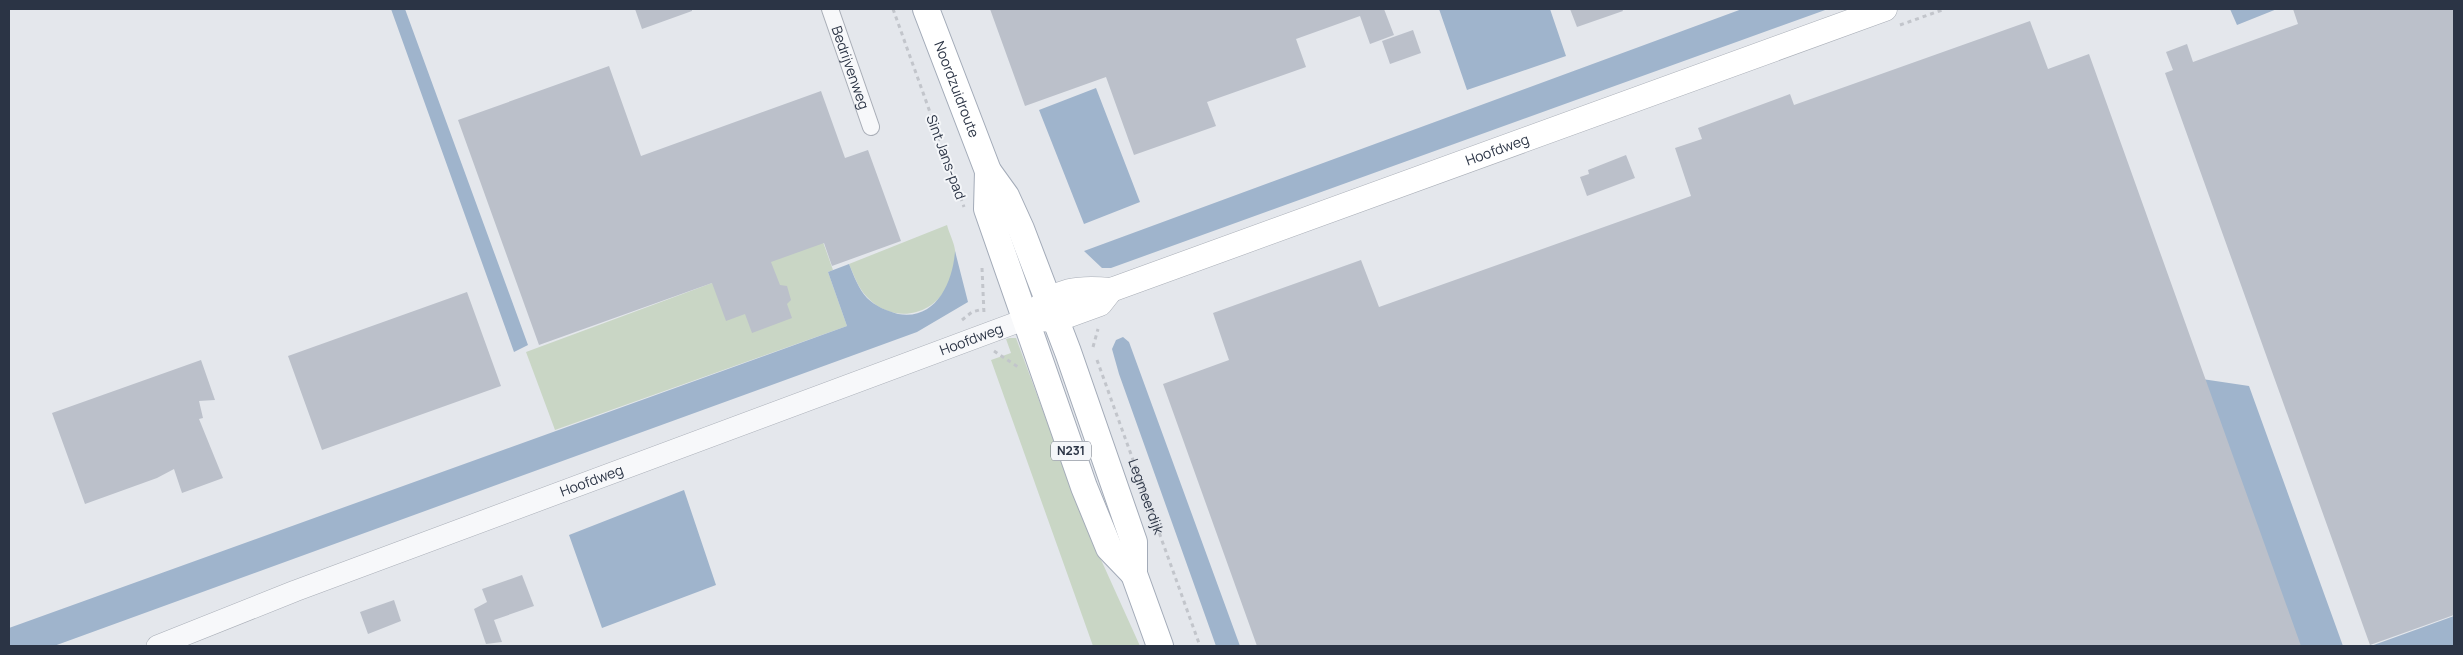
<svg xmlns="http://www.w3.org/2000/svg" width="2463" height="655" viewBox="0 0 2463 655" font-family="Manrope,sans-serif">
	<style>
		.green { fill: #c9d6c5 }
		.water { fill: #9fb4cc }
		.building { fill: #bbc0ca }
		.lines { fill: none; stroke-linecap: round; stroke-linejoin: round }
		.minor-casing { stroke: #a9aeb7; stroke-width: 18 }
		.tertiary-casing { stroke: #a9aeb7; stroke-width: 22 }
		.secondary-casing { stroke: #a9aeb7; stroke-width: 25 }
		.primary-casing { stroke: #a3abb8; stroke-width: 28 }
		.path { stroke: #c2c5cb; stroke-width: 3; stroke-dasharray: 4 4; stroke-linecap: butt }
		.minor { stroke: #f7f8fa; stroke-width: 16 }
		.tertiary { stroke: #f7f8fa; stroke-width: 21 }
		.secondary { stroke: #fff; stroke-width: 24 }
		.primary { stroke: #fff; stroke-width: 26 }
		.labels { text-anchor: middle; stroke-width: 4; stroke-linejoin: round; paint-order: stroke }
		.shield { fill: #f4f6f9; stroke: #676e7b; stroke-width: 1 }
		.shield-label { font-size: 12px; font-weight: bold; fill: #2b3445 }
		.street-label { font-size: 14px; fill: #2b3445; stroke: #f4f6f9 }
	</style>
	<rect width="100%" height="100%" fill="#e4e7ec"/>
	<path class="green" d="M947,225C949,233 954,242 955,250C957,262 952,277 947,287C930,318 891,323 867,297C858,288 854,275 849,264Z
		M823,242L833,270L828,272L847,326L555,430L526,352Z
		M1010,338H1016L1084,522L1140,646H1093L991,360L1011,353L1006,339Z"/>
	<path class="water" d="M391,9H405L528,345L514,352Z
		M1439,9H1550L1566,56L1467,90Z
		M1742,9H1828L1111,268H1102L1084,251Z
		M2230,9H2277L2237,25Z
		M1096,88L1140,202L1084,224L1039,110Z
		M955,251L968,302L917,332L54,646H9V628L847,326L828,272L849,264C854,276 858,288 867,298C875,306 887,311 898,314C936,321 953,282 955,251Z
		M1123,337L1129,342L1240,646H1216L1119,374L1112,349L1116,340Z
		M2202,379L2249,386L2343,646H2297Z
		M684,490L716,585L602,628L569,535Z
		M2454,616V646H2371Z"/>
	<path class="building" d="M635,9H692V11L642,29Z
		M990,9H1384L1394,35L1370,44L1360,16L1296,39L1306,67L1207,102L1216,126L1134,155L1106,77L1025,106Z
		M1570,9H1622L1623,11L1577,27Z
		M2293,9H2454V615L2370,645L2165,73L2173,70L2166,52L2187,44L2193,62L2298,24Z
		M2030,21L2048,69L2089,54L2301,646H1257L1163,384L1229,360L1213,313L1361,260L1379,307L1691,196L1675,148L1702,139L1698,128L1790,94L1794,105Z
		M1413,30L1421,53L1390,64L1382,41Z
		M609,66L641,156L821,91L845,158L868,150L901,241L832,266L824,243L771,262L780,285L787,286L791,300L787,304L792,318L752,333L745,314L726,321L712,283L539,345L458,120Z
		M1626,155L1635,178L1587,196L1580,177L1589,174L1588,170Z
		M467,292L501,386L322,450L288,356Z
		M201,360L215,400L199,401L203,418L199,419L223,478L182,493L174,469L157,478L85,504L52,413Z
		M522,575L534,606L494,620L502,642L486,644L474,609L487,602L482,589Z
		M394,600L401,621L368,634L360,612Z"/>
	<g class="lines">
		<g class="minor-casing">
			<g id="minor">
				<path id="s2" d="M830,9L871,127"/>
			</g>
		</g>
		<g class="tertiary-casing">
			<g id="tertiary">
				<path id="s3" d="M157,646L295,591L1026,319"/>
			</g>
		</g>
		<g class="secondary-casing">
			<g id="secondary">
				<path id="s4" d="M1033,312C1059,289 1077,287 1111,290L1885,9"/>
				<path d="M1037,319L1056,320L1100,304L1111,290"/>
			</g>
		</g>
		<g class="primary-casing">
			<g id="primary">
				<path id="s5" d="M926,9L988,171L1006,196L1021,229L1068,352L1134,542V574L1160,646"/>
				<path d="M988,171L987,209L1084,487L1109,548L1134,574"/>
			</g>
		</g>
		<g class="path">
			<path d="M893,9L964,207"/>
			<path d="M1900,25L1945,9"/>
			<path d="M982,268L984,314"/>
			<path d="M962,320L972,312L983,309"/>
			<path d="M1093,347L1098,329"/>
			<path d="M994,351L1018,367"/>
			<path id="s1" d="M1097,360L1200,646"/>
		</g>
		<use href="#minor" class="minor"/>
		<use href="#tertiary" class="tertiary"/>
		<use href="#secondary" class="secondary"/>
		<use href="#primary" class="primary"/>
	</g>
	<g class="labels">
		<rect class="shield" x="1051" y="441.5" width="40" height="19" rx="4"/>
		<g class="shield-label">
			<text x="1071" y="455">N231</text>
		</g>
		<g class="street-label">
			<text dy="5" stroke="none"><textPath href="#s2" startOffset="62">Bedrijvenweg</textPath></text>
			<text dy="5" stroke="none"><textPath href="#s5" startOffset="86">Noordzuidroute</textPath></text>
			<text dy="5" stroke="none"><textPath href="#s4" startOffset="495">Hoofdweg</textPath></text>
			<text transform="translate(946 157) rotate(70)" y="5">Sint Jans-pad</text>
			<text dy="5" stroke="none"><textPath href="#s3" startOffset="870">Hoofdweg</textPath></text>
			<text dy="5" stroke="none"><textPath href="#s3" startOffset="465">Hoofdweg</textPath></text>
			<text dy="5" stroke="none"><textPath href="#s1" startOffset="145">Legmeerdijk</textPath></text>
		</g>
	</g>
	<rect width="2463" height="655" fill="none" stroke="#2b3445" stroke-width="20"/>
</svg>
